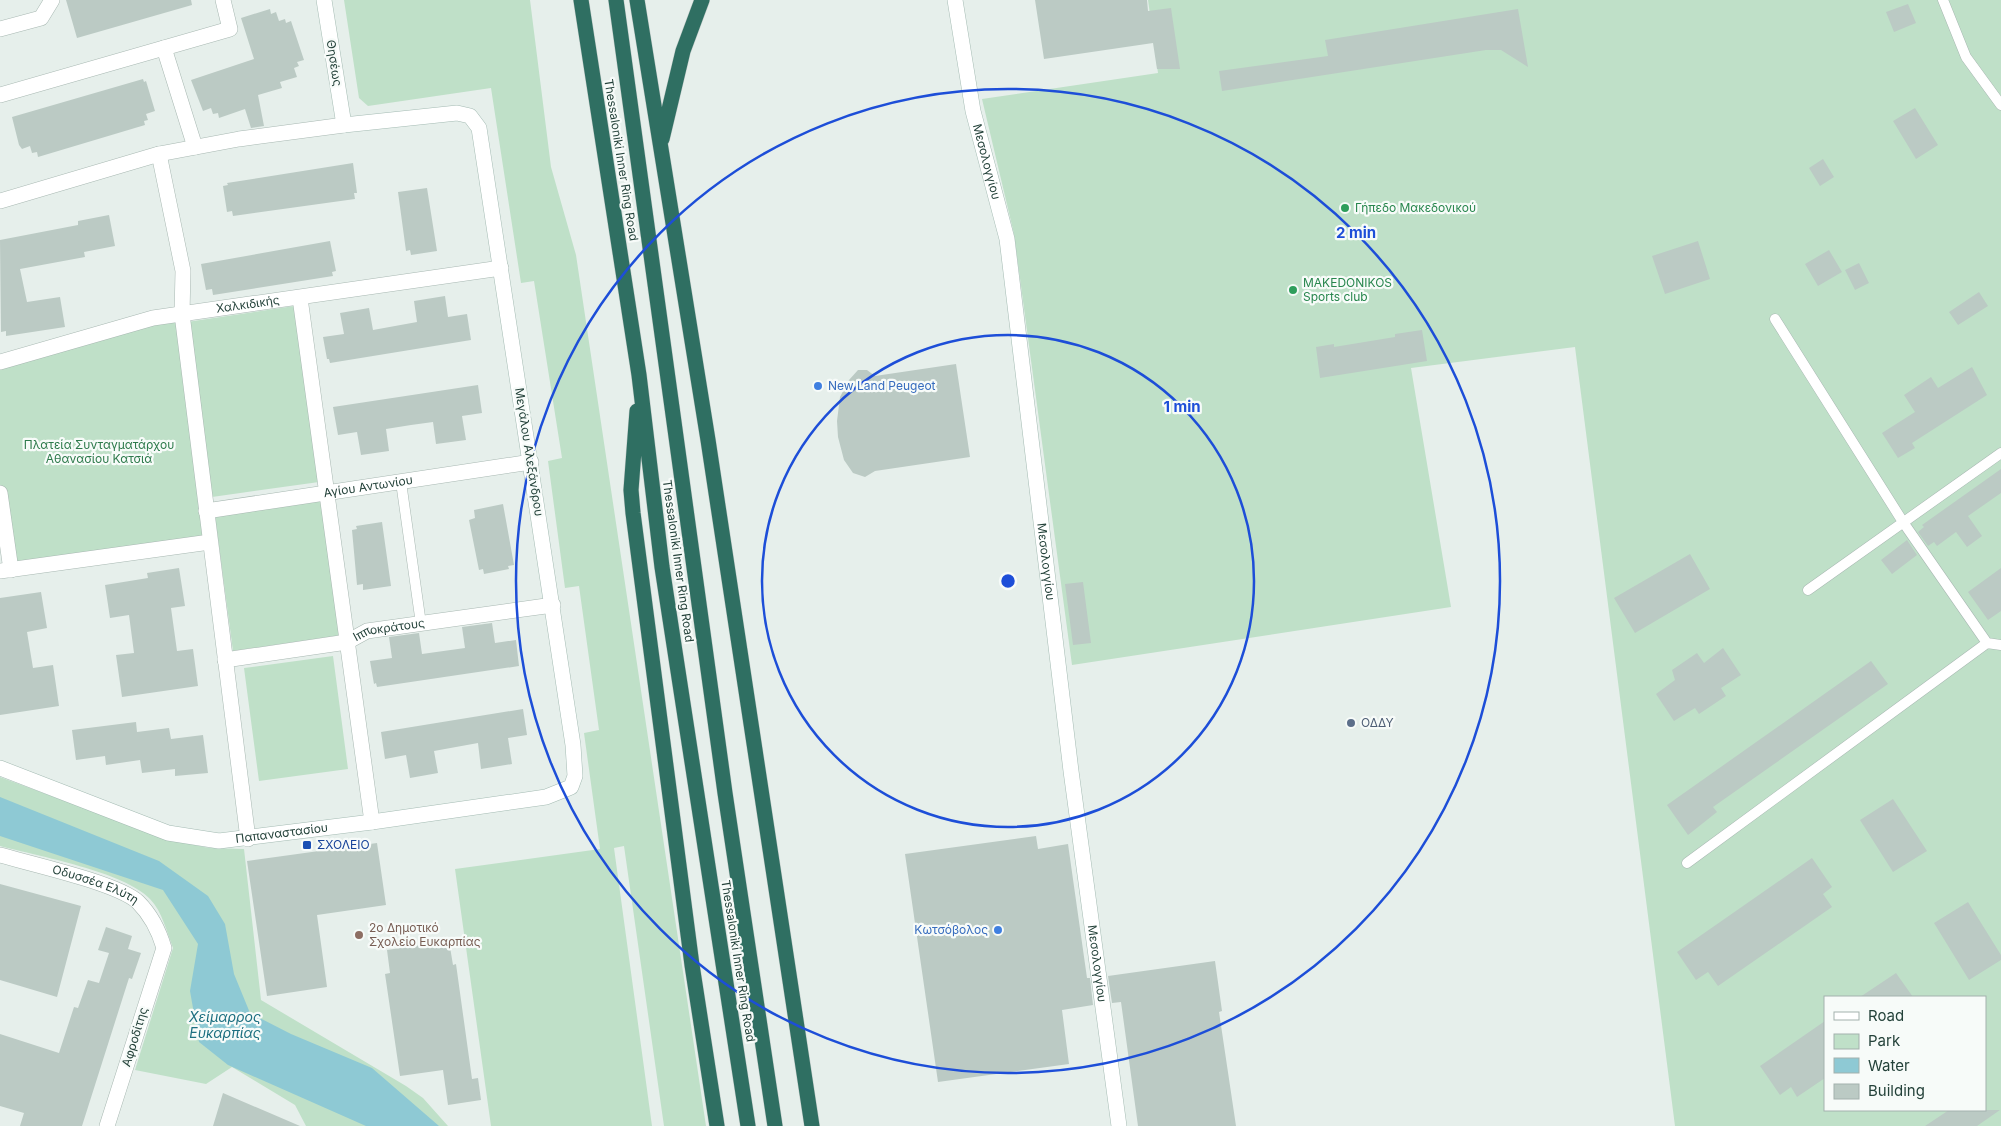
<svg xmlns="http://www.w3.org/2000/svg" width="2001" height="1126" viewBox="0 0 2001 1126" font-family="Inter,sans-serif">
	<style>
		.green { fill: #bfe0c8; fill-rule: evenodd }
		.water { fill: #8ec9d4 }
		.building { fill: #bbcac4 }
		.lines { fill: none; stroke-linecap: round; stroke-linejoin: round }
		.lane-casing { stroke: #a8b8b2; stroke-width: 11 }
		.street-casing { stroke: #a8b8b2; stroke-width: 16 }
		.secondary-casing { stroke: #a4bbb3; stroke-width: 16 }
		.highway-casing { stroke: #c2cac8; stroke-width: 16 }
		.lane { stroke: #fff; stroke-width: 10 }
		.street { stroke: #fff; stroke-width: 15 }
		.secondary { stroke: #fff; stroke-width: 15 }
		.highway { stroke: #2f6f62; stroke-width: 15 }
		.ring { fill: none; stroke: #1d4ed8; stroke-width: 2.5 }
		.leisure-dot { fill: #2e9e5b; stroke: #f7fbf9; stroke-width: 2 }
		.shop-dot { fill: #3f7fe0; stroke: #f7fbf9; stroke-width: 2 }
		.service-dot { fill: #5c6f8a; stroke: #f7fbf9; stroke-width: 2 }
		.transit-dot { fill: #1a4fb4; stroke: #f7fbf9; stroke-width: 2 }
		.education-dot { fill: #8d6e63; stroke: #f7fbf9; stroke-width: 2 }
		.labels { text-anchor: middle; stroke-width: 4.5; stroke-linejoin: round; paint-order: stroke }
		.street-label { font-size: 12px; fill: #24423a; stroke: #f7fbf9 }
		.leisure-label { font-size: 12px; fill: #27864d; stroke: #f7fbf9; text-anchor: start }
		.shop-label { font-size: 12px; fill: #366cbe; stroke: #f7fbf9; text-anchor: start }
		.park-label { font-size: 12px; fill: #2d7a4b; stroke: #f7fbf9 }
		.service-label { font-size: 12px; fill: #4e5e75; stroke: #f7fbf9; text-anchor: start }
		.transit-label { font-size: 12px; fill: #164399; stroke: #f7fbf9; text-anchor: start }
		.education-label { font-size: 12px; fill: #785e54; stroke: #f7fbf9; text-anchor: start }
		.water-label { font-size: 14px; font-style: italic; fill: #1c6f80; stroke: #f7fbf9 }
		.centre { fill: #1d4ed8; stroke: #f7fbf9; stroke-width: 2.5 }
		.ring-label { font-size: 15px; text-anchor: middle; font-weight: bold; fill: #1d4ed8; stroke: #f7fbf9; stroke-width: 4.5; stroke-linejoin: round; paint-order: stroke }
	</style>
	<rect width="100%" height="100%" fill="#e6efeb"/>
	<path class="green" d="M344,0H530L551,167L576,255L706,1126H664L624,846L614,848L652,1126H491L455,869L600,849L584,733L599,730L579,586L565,588L548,461L562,458L534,281L521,283L491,88L368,106L359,98Z
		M1148,0H2001V1126H1675L1575,347L1411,368L1451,607L1072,665L1014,234L982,99L1158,73ZM1825,997H1985V1110H1825Z
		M294,306L319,482L212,497L187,322Z
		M182,314L210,542L11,570L0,493V362Z
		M322,500L342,635L233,651L215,516Z
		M333,656L348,769L259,781L244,668Z
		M0,777L170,840L209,848L244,849L261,1000L406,1086L423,1098L448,1126H306L295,1105L232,1067L206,1084L135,1070L173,948C167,933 162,911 150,899C125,872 38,856 0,846Z"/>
	<path class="water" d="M0,797L159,861L208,896L225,924L234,974L250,1013L291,1034L372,1068L439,1126H366L228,1065L199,1042L190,991L198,944L163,890L0,836Z"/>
	<path class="building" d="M66,0H191L192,5L77,38Z
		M1035,0H1147L1148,11L1171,8L1180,69H1157L1153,43L1044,59Z
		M1908,4L1916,23L1894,32L1886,12Z
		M270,9L271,14L276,12L279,21L285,19L286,23L291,21L304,60L297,62L299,66L294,68L297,77L280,82L282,88L258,95L264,126L251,128L245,109L219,118L218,113L213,114L211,108L203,111L191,80L254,59L241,18Z
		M1518,9L1528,67L1501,50H1486L1222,91L1219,71L1328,56L1325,40Z
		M143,79L144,82L146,81L155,111L146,114L148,120L144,121L145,125L38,157L37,152L32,153L30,146L22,149L19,145L12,117Z
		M1915,108L1938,145L1916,159L1893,121Z
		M1823,159L1834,177L1820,186L1809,168Z
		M353,163L357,193H354L355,199L233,216L232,211L227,212L223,186L228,185L227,183Z
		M427,188L437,251L411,255L410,250L406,251L398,192Z
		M109,215L115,246L84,252L85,257L20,269L27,302L60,297L65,327L6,336V331L1,332L0,240L78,225V221Z
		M330,241L336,271L332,272L333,276L213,295L212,289L206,290L201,264Z
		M1698,241L1710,279L1665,294L1652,256Z
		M1829,250L1842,272L1818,286L1805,264Z
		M1859,263L1869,283L1855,290L1845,270Z
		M1979,292L1988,306L1958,325L1949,312Z
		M445,296L448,317L467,314L471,340L330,363L329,359H327L323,337L344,334L340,313L369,308L373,330L417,322L414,301Z
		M1422,330L1427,361L1320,378L1316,347L1334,344V347L1395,337V334Z
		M956,364L970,457L875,471L865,477L853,473L844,460L838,437L837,421L840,397L849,380L858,370H867L875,376Z
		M1972,367L1987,395L1912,443L1915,448L1898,458L1882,433L1915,412L1904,395L1931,377L1938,388Z
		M478,385L482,413L462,416L466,440L436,444L433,422L411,425L386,429L389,451L361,455L357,432L338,435L333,407Z
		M2001,469V493L1968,516L1982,536L1967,547L1956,532L1937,546L1934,542L1928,546L1918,532L1924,527L1922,525Z
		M503,504L514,565L508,566L509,569L484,574L483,569L479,570L469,520L475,518L474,510Z
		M382,522L391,586L363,590V584L357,585L352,530L357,529L356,526Z
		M1907,540L1917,555L1892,574L1881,560Z
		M1690,554L1710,589L1635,633L1614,598Z
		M179,568L185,606L171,608L177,651L193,649L198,686L122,697L116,655L134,653L129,615L110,618L105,585L148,578L147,573Z
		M2001,568V611L1988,620L1968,592Z
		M1083,582L1091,643L1073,645L1065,584Z
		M41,592L47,628L27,632L33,668L53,665L59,706L0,715V598Z
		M492,623L495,643L516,640L519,666L377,687L376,683L374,684L370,661L392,658L389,637L419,633L422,654L465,648L462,627Z
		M1723,648L1741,675L1721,688L1726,696L1699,714L1695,708L1674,721L1656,694L1675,680L1672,670L1697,653L1704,663Z
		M1871,661L1888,684L1713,807L1717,812L1688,835L1667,805Z
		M523,709L527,735L508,738L512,764L481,769L478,743L434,751L438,773L410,778L406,755L385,759L381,732Z
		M136,722L137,732L169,728L171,739L203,735L208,773L175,776V769L142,773L140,760L106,765L105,756L76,760L72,730Z
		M1893,799L1927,851L1893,872L1860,820Z
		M1036,836L1038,849L1068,844L1087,978H1090L1093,1005L1062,1010L1069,1064L938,1082L905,854Z
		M377,843L386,905L317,915L327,987L267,996L247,861Z
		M1812,858L1832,887L1823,894L1832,907L1718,986L1708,972L1696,980L1677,952Z
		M0,884L81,906L57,997L0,980Z
		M1968,902L2001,955V960L1969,980L1934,923Z
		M106,927L132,936L128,949L141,953L132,979L129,978L82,1126H20L24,1113L0,1106V1034L59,1053L74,1007L78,1008L88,980L99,983L109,953L98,950Z
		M449,941L453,965L456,964L472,1079L478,1078L481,1100L448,1105L443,1070L400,1076L385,974L390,973L387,950Z
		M1215,961L1222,1011L1219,1012L1236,1126H1138L1121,1002L1112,1003L1108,976Z
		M1896,973L1913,997H1860Z
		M1825,1021V1078L1797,1097L1791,1087L1780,1095L1760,1066Z
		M223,1093L300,1126H213Z
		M1949,1110H2000L1977,1126H1925Z"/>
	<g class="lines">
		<g class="lane-casing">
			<path id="lane" d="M1943,0L1966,57L2001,105
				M1775,319L1903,522L1987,643
				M401,482L421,624
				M1808,590L2001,453
				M1687,863L1987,643L2001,645"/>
		</g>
		<g class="street-casing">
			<g id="street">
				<path d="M0,29L41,18L52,0"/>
				<path d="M164,48L195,147"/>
				<path d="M0,95L230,29L223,0"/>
				<path d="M159,154L183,271L182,314L248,839"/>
				<path d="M0,201L159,154L239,139L344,125"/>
				<path d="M300,298L372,822"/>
				<path id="s1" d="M0,362L153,318L501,268"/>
				<path d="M0,493L11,570"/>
				<path id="s2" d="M206,511L531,462"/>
				<path d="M0,571L210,542"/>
				<path id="s3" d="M225,660L347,642L367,631L553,605"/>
				<path id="s4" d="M0,855C31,864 117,883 138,902C151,915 159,931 164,948L107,1126"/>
			</g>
		</g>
		<g class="secondary-casing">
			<g id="secondary">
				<path id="s5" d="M955,0L973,111L1007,239L1071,771L1119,1126"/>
				<path id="s6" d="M0,768L168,833L219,841L372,822L546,797L571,787L575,776L573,745L479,128L470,116L457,113L344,125L324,0"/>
			</g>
		</g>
		<g class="highway-casing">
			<path id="highway" d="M581,0L639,375L662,567L748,1126
				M616,0L725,793L775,1126
				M637,0L708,440L812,1126
				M662,139L683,51L702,0
				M637,411L631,490L633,513L692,965L717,1126"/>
		</g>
		<use href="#lane" class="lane"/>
		<use href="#street" class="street"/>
		<use href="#secondary" class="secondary"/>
		<use href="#highway" class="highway"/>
	</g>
	<g class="ring">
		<circle cx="1008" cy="581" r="246"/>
		<circle cx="1008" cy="581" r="492"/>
	</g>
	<g class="leisure-dot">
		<circle cx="1345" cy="208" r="5"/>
		<circle cx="1293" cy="290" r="5"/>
	</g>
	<g class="shop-dot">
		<circle cx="818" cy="386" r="5"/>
		<circle cx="998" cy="930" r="5"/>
	</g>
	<circle class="service-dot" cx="1351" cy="723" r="5"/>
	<rect class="transit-dot" x="302" y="840" width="10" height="10" rx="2.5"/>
	<circle class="education-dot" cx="359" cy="935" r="5"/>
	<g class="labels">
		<g class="street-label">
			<text transform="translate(334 63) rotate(81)" y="4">Θησέως</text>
			<text transform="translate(621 160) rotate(81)" y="4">Thessaloniki Inner Ring Road</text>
			<text dy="4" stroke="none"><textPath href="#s5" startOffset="165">Μεσολογγίου</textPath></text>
			<text dy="4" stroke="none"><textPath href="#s1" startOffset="255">Χαλκιδικής</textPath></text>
			<text transform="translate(529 452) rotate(81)" y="4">Μεγάλου Αλεξάνδρου</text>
			<text dy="4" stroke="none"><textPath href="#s2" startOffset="164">Αγίου Αντωνίου</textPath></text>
			<text transform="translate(678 561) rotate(82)" y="4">Thessaloniki Inner Ring Road</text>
			<text dy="4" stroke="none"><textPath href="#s5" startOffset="570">Μεσολογγίου</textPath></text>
			<text dy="4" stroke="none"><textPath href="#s3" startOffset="168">Ιπποκράτους</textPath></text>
			<text dy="4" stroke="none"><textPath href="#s6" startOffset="295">Παπαναστασίου</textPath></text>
			<text dy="4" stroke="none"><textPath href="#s4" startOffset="100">Οδυσσέα Ελύτη</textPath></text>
			<text transform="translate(738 961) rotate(81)" y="4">Thessaloniki Inner Ring Road</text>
			<text dy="4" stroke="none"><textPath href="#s5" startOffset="975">Μεσολογγίου</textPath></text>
			<text transform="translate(135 1037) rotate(-73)" y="4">Αφροδίτης</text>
		</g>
		<g class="leisure-label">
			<text x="1355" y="212">Γήπεδο Μακεδονικού</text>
			<text x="1303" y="287">MAKEDONIKOS<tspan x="1303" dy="14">Sports club</tspan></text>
		</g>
		<g class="shop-label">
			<text x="828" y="390">New Land Peugeot</text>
			<text x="988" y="934" text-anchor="end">Κωτσόβολος</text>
		</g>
		<g class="park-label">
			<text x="99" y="449">Πλατεία Συνταγματάρχου<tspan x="99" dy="14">Αθανασίου Κατσιά</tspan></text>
		</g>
		<g class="service-label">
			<text x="1361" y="727">ΟΔΔΥ</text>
		</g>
		<g class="transit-label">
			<text x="317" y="849">ΣΧΟΛΕΙΟ</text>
		</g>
		<g class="education-label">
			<text x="369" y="932">2ο Δημοτικό<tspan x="369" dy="14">Σχολείο Ευκαρπίας</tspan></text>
		</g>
		<g class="water-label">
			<text x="225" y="1022">Χείμαρρος<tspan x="225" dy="16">Ευκαρπίας</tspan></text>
		</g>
	</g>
	<circle cx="1008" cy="581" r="8" class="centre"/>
	<g class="ring-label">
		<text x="1356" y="238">2 min</text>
		<text x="1182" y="412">1 min</text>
	</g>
	<rect x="1824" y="996" width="162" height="115" fill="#f7fbf9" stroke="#a3b1ad"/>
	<rect x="1834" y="1012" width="25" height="8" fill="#ffffff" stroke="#a3b1ad"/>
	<text x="1868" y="1021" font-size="15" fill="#24423a">Road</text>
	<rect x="1834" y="1034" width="25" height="15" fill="#bfe0c8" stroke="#a3b1ad"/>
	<text x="1868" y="1046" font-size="15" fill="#24423a">Park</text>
	<rect x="1834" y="1058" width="25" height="15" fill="#8ec9d4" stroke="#a3b1ad"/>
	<text x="1868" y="1071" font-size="15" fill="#24423a">Water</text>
	<rect x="1834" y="1084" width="25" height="15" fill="#bbcac4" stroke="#a3b1ad"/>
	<text x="1868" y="1096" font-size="15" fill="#24423a">Building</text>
</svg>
